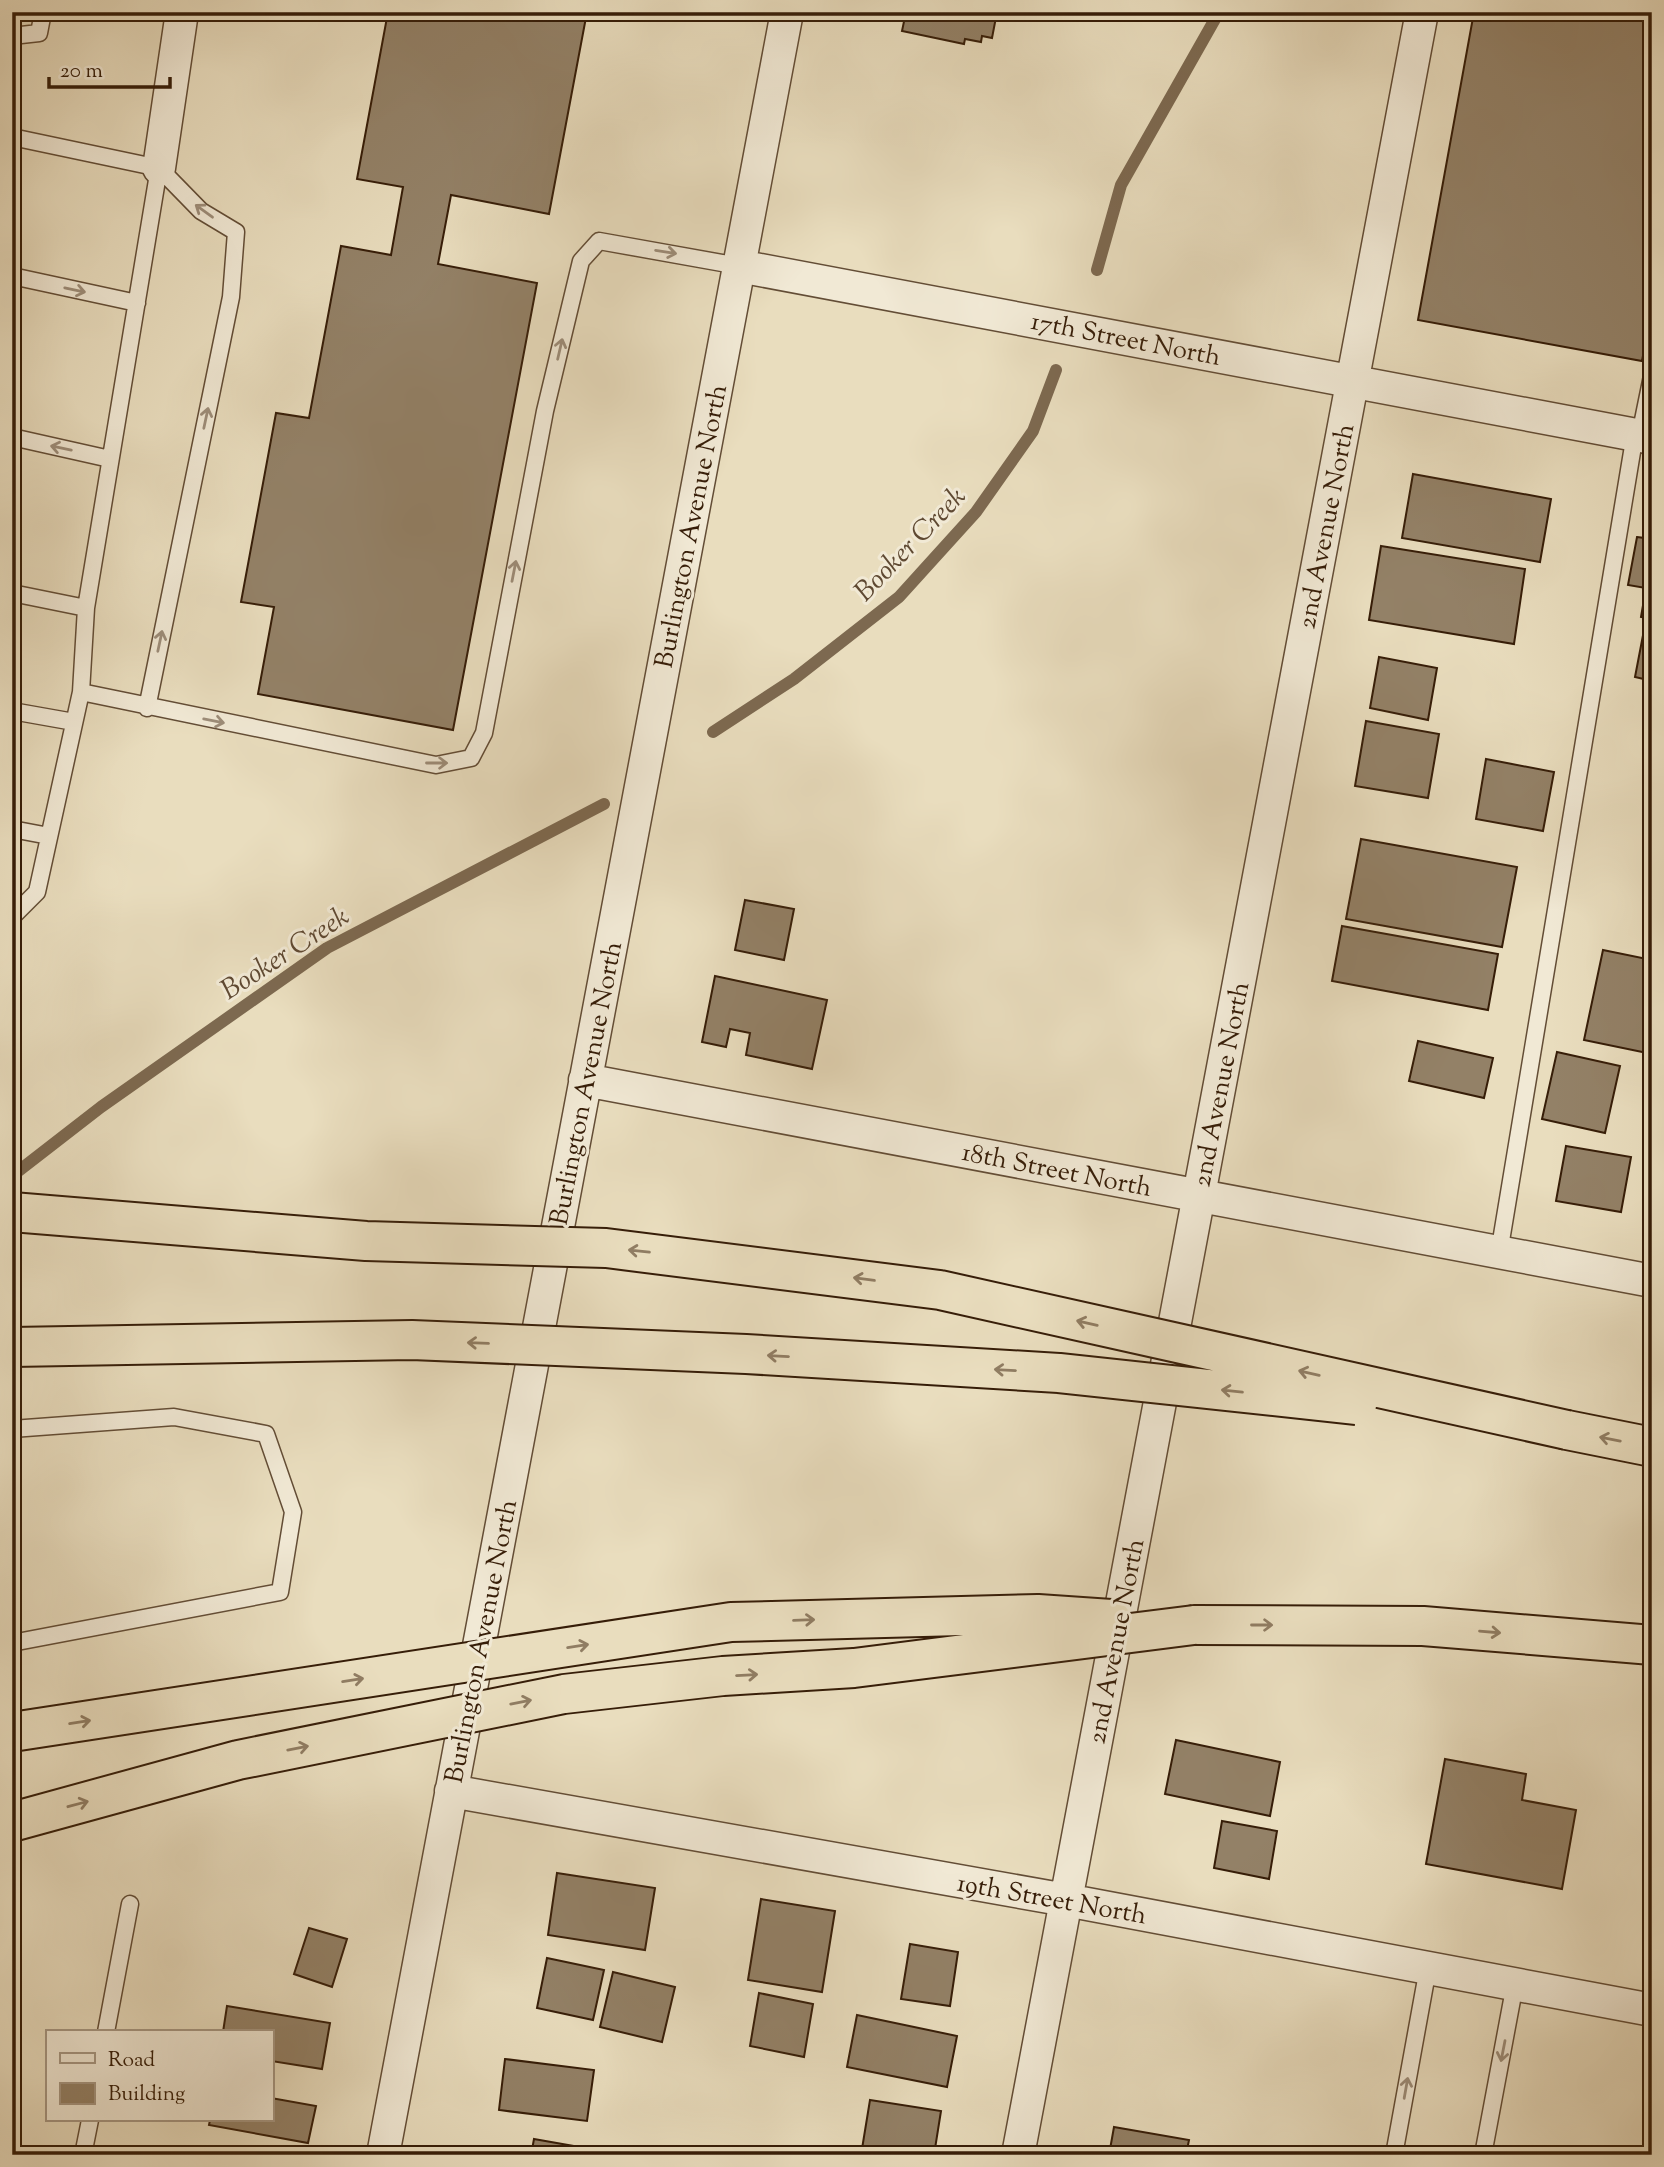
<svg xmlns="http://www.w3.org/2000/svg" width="1664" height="2167" viewBox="0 0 1664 2167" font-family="'Sorts Mill Goudy',serif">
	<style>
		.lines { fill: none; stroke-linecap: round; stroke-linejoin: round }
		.stream { stroke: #7d6950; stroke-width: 12 }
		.building { fill: #938167; stroke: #361d08; stroke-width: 2 }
		.service-casing { stroke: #634d36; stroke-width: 19 }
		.minor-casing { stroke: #634d36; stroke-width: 35 }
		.motorway-casing { stroke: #361d08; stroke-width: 42 }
		.service { stroke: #f1e9d5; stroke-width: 16 }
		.minor { stroke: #f1e9d5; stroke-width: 32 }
		.motorway { stroke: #e9ddbe; stroke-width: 38 }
		.motorway-bridge-casing { stroke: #361d08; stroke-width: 42; stroke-linecap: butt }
		.motorway-bridge { stroke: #e9ddbe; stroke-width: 38 }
		.oneway { stroke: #9d8d79 }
		.oneway2 { stroke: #907d63 }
		.labels { text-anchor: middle; stroke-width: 6; stroke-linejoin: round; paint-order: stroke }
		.street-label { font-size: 26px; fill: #361d08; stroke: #f1e9d5 }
		.water-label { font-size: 28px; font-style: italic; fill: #5f4932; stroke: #f1e9d5 }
	</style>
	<rect width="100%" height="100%" fill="#e9ddbe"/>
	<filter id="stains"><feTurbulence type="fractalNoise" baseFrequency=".00286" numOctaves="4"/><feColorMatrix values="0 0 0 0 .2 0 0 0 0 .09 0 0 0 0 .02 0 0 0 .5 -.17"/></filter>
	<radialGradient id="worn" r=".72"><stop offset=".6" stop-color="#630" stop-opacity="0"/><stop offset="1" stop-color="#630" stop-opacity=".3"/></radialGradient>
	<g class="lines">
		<path class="stream" d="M1097,270L1121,185L1219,12
			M713,732L794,679L899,597L976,512L1033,431L1056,370
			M12,1176L101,1107L327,948L604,804"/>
	</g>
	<path class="building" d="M388,12H587L549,214L451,195L438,264L537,283L453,730L258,694L274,607L241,602L276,413L309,418L341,246L391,255L403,187L357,179Z
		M906,12H997L992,38L982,36L981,42L965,39L964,44L902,31Z
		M1474,12H1652V309L1642,361L1418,320Z
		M1413,474L1551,499L1540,562L1402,538Z
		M1637,537L1652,539V619L1641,617L1646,588L1628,585Z
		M1381,546L1525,569L1514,644L1369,620Z
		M1644,630L1652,632V681L1635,677Z
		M1379,657L1437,668L1428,720L1370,708Z
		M1366,721L1439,734L1428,798L1355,786Z
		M1486,759L1554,772L1543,831L1476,819Z
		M1361,839L1517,867L1502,947L1346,919Z
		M745,900L794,909L784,960L735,950Z
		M1342,926L1498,954L1488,1010L1332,981Z
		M1603,950L1652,960V1054L1584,1040Z
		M715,976L827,1000L812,1069L746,1055L750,1033L730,1029L726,1047L702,1042Z
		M1418,1041L1493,1058L1484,1098L1409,1081Z
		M1557,1052L1620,1066L1605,1133L1542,1119Z
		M1566,1146L1631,1157L1621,1212L1556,1201Z
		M1176,1740L1280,1762L1270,1816L1165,1794Z
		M1445,1759L1526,1774L1522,1800L1576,1810L1562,1889L1426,1864Z
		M1222,1821L1277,1831L1269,1879L1214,1868Z
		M557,1873L655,1888L645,1950L548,1935Z
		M761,1899L835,1911L822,1992L748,1980Z
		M309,1928L347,1939L332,1987L294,1974Z
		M910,1944L958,1952L950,2006L901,1999Z
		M547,1958L604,1970L593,2020L537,2008Z
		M613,1972L675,1987L662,2042L600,2027Z
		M759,1993L813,2004L804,2057L750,2046Z
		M227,2006L330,2023L322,2069L271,2061V2032H223Z
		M857,2015L957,2036L947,2087L847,2067Z
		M505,2059L594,2070L587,2121L499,2110Z
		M271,2098L316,2106L308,2143L209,2125L210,2120H271Z
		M870,2100L941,2111L934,2155H861Z
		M1114,2127L1189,2140L1186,2155H1109Z
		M534,2139L625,2155H531Z"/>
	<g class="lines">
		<g class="service-casing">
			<path id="service" d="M12,36L39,33L43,12
				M12,137L159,168L201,211L236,232L231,297L147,708
				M159,168L86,608L81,692L436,765L471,758L484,733L545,411L581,261L599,241L739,266
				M12,276L137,303
				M1640,435L1652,376
				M12,437L110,459
				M12,593L86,608
				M12,711L74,722
				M12,829L49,836
				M12,917L37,892L81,692
				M1499,1253L1635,434
				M12,1429L174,1417L266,1434L293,1512L280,1592L17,1642L12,1638
				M106,2032L130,1904
				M83,2155L90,2120
				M1394,2155L1428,1968
				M1483,2155L1515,1984"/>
		</g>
		<g class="minor-casing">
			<path id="minor" d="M159,168L182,12
				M739,266L1652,438
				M585,1080L1652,1281
				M451,1791L1066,1900L1652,2010
				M383,2155L787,12
				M1018,2155L1422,12"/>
		</g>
		<g class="motorway-casing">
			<path id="motorway" d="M1567,1430L1652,1447
				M1194,1625L1423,1626L1652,1645"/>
		</g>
		<use href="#service" class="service"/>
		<use href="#minor" class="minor"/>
		<use href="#motorway" class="motorway"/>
		<g class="motorway-bridge-casing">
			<path id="motorway-bridge" d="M12,1212L366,1241L606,1248L940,1290L1567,1430
				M12,1347L412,1340L746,1354L1059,1373L1357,1405
				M12,1732L731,1622L1038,1614L1111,1619
				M12,1822L238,1760L564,1694L723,1676L854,1668L1194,1625"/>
		</g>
		<use href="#motorway-bridge" class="motorway-bridge"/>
	</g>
	<defs><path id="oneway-shaft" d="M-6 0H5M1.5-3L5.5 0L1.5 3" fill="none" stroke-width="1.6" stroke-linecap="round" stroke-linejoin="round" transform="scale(1.75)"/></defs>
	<g class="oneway">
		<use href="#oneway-shaft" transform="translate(204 211) rotate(-144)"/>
		<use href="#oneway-shaft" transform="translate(666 252) rotate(9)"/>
		<use href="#oneway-shaft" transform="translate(75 290) rotate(12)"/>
		<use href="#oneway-shaft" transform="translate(560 349) rotate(-77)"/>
		<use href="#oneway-shaft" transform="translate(206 418) rotate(-78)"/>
		<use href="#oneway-shaft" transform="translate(61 448) rotate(-168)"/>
		<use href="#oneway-shaft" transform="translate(514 571) rotate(-79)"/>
		<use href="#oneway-shaft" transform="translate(160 641) rotate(-78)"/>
		<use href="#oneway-shaft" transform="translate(214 721) rotate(11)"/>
		<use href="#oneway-shaft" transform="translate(437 763)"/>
		<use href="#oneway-shaft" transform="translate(1503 2051) rotate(101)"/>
		<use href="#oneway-shaft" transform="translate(1406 2088) rotate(-80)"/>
	</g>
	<g class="oneway2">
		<use href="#oneway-shaft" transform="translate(639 1251) rotate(-174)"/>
		<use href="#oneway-shaft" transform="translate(864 1279) rotate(-172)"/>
		<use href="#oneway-shaft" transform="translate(1087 1323) rotate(-167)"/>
		<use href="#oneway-shaft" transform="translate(478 1343) rotate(-178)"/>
		<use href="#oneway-shaft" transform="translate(778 1356) rotate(-177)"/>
		<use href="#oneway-shaft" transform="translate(1005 1370) rotate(-177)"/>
		<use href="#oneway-shaft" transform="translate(1309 1373) rotate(-167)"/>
		<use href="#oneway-shaft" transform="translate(1232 1391) rotate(-174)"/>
		<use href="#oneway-shaft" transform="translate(1610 1439) rotate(-169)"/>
		<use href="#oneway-shaft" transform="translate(804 1620) rotate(-2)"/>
		<use href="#oneway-shaft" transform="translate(1262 1625)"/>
		<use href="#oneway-shaft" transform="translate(1490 1632) rotate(5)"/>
		<use href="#oneway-shaft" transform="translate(578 1646) rotate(-9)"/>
		<use href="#oneway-shaft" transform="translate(747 1675) rotate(-3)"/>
		<use href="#oneway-shaft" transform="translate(353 1680) rotate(-9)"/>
		<use href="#oneway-shaft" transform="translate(521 1702) rotate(-11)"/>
		<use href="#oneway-shaft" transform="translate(80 1722) rotate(-9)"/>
		<use href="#oneway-shaft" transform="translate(298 1748) rotate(-11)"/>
		<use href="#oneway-shaft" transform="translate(78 1804) rotate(-15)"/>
	</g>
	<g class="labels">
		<g class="street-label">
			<text transform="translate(1126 338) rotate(11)" y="9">17th Street North</text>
			<text transform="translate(690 526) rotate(-79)" y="9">Burlington Avenue North</text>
			<text transform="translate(1325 526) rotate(-79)" y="9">2nd Avenue North</text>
			<text transform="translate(585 1083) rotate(-79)" y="9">Burlington Avenue North</text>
			<text transform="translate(1220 1084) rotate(-79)" y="9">2nd Avenue North</text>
			<text transform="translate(1057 1169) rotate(11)" y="9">18th Street North</text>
			<text transform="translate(480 1641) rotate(-79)" y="9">Burlington Avenue North</text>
			<text transform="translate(1115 1641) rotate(-79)" y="9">2nd Avenue North</text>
			<text transform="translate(1052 1898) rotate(10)" y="9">19th Street North</text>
		</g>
		<g class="water-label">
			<text transform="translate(909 543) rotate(-46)" y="10">Booker Creek</text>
			<text transform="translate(284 952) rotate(-33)" y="10">Booker Creek</text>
		</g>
	</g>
	<rect width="1664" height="2167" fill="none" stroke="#e9ddbe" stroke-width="42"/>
	<rect x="14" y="14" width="1636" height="2139" fill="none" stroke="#361d08" stroke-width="3.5"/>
	<rect x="21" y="21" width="1622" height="2125" fill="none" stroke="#361d08" stroke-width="2"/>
	<rect x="46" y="2030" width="228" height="91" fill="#f1e9d5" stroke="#a69783" stroke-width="2"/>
	<rect x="60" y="2053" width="35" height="10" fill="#f1e9d5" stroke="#a69783" stroke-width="2"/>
	<text x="108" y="2066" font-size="21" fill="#361d08">Road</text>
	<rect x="60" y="2083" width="35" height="21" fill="#938167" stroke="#a69783" stroke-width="2"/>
	<text x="108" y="2100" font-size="21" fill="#361d08">Building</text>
	<path d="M49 77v10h121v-10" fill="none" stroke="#361d08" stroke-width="3.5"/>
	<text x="60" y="77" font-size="21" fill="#361d08" stroke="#f1e9d5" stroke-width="5" paint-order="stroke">20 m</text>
	<rect width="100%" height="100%" filter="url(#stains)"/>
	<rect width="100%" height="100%" fill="url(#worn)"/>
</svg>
